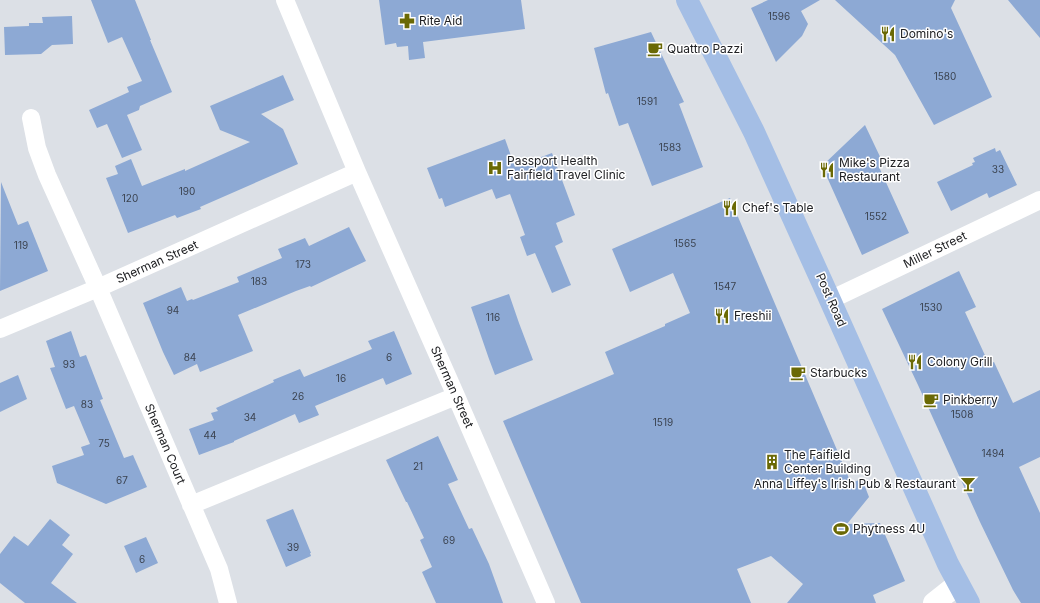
<svg xmlns="http://www.w3.org/2000/svg" width="1040" height="603" viewBox="0 0 1040 603" font-family="Inter,sans-serif">
	<style>
		.building { fill: #8da9d4 }
		.lines { fill: none; stroke-linecap: round; stroke-linejoin: round }
		.minor { stroke: #fff; stroke-width: 18 }
		.tertiary { stroke: #fff; stroke-width: 22 }
		.primary { stroke: #a4bee5; stroke-width: 22 }
		.labels { text-anchor: middle; stroke-width: 3; stroke-linejoin: round; paint-order: stroke }
		.number-label { font-size: 10px; fill: #3b4350 }
		.poi-label { font-size: 12px; fill: #202124; stroke: #fff; text-anchor: start }
		.street-label { font-size: 12px; fill: #202124; stroke: #fff }
	</style>
	<rect width="100%" height="100%" fill="#dce0e6"/>
	<path class="building" d="M91,0H135L151,40H150L172,92L140,106L139,110L127,115L142,150L122,158L107,124L97,128L89,110L129,92L127,87L142,81L122,37L108,43Z
		M379,0H521L525,29L423,42L425,58L409,60L408,46L397,47L396,43L385,45Z
		M768,0H820L801,11L808,24L802,36L776,62L751,8Z
		M835,0H955L951,8L992,97L934,125L895,55Z
		M1008,0H1040V38Z
		M72,16L73,44L52,45L41,54L5,55L4,27L29,26V23H43L42,17Z
		M651,32L684,102L679,104L703,167L652,186L628,123L619,126L608,93L606,94L594,48Z
		M283,75L294,100L261,114L283,129L298,164L200,207L201,209L177,218L175,215L128,233L106,178L118,174L115,166L131,159L142,186L185,169V171L250,142L220,130L210,106Z
		M865,125L883,163L879,167L909,233L862,255L822,166Z
		M505,139L515,167L552,153L575,215L556,223L563,242L555,246L571,285L552,293L535,253L527,256L520,237L525,235L510,194L496,199L492,189L445,207L442,198L439,199L427,168Z
		M995,148L996,152L1000,150L1017,185L989,198L987,193L951,211L937,182L973,165L972,163L975,162L973,158Z
		M1,182L18,225L28,221L48,271L0,291Z
		M730,198L851,483L862,479L869,497L847,524L880,523L905,581L873,595L876,603H787L803,584L771,556L737,569L751,603H581L503,421L614,374L605,352L665,326V324L690,313L673,273L630,292L612,249Z
		M349,227L366,261L311,287L310,286L296,291L238,315L253,351L200,372L197,364L174,375L163,352L143,303L181,287L187,301L192,299L193,300L239,282L237,277L282,258L278,249L305,238L309,246Z
		M959,271L976,307L965,312L989,364L994,362L1013,403L1040,390V457L1019,467L1040,513V603H1021L1013,590L980,522L918,385L882,309Z
		M509,294L519,323L533,360L495,375L489,359L471,307Z
		M71,331L80,357L86,355L103,399L100,400L124,458L133,455L147,487L106,504L57,483L52,466L84,455L81,447L90,444L74,406L66,409L50,368L55,367L46,341Z
		M394,331L412,374L386,385L383,378L315,406L319,415L299,423L295,414L234,441V442L199,455L189,429L214,420L211,413L218,411L216,408L274,382L273,380L300,369L304,377L372,349L368,341Z
		M18,375L27,399L0,412V383Z
		M438,436L458,480L448,484L469,529L472,528L489,564L503,603H436L422,572L432,567L420,540L424,538L407,502H406L386,460Z
		M293,509L311,553H310L311,556L286,567L266,520Z
		M50,519L70,535L62,545L73,554L51,583L77,603H25L0,583V554L14,536L28,546Z
		M146,537L158,563L136,573L124,546Z"/>
	<g class="lines">
		<path class="minor" d="M285,0L357,172L456,396L546,603
			M31,118L37,148L47,175L98,288L219,569L228,603
			M830,300L1040,200
			M0,329L98,288L357,172
			M191,505L456,396"/>
		<path class="tertiary" d="M934,603L958,584"/>
		<path class="primary" d="M687,0L754,132L822,282L948,564L969,603"/>
	</g>
	<defs>
		<g id="pharmacy-bare" transform="scale(1.2)"><path d="M-2-6h4v4h4v4h-4v4h-4v-4h-4v-4h4Z" fill="#6a6905" stroke="#fff" stroke-width="2.5" paint-order="stroke"/></g>
		<g id="restaurant-bare" transform="scale(1.2)"><path d="M-5-6h1v4h1v-4h1v4h1v-4h1v5L-1.5 .5V6h-2V.5L-5-1ZM5-6V6H3V1.5H1.5Q1.5-4 5-6Z" fill="#6a6905" stroke="#fff" stroke-width="2.5" paint-order="stroke"/></g>
		<g id="cafe-bare" transform="scale(1.2)"><path d="M-5.5-4.5H6V0H3Q3 3.5 0 3.5H-2.5Q-5.5 3.5-5.5 0ZM3-3.2v2h1.7v-2ZM-6 4.5H4V6H-6Z" fill="#6a6905" stroke="#fff" stroke-width="2.5" paint-order="stroke"/></g>
		<g id="hospital-bare" transform="scale(1.2)"><path d="M-5-5h3v3.5h4V-5h3V5h-3V1.5h-4V5h-3Z" fill="#6a6905" stroke="#fff" stroke-width="2.5" paint-order="stroke"/></g>
		<g id="building-bare" transform="scale(1.2)"><path d="M-4-6H4V6H1V3H-1V6H-4ZM-2.5-4.3h1.7v1.8h-1.7ZM.8-4.3h1.7v1.8H.8ZM-2.5-1h1.7V.8h-1.7ZM.8-1h1.7V.8H.8Z" fill="#6a6905" stroke="#fff" stroke-width="2.5" paint-order="stroke"/></g>
		<g id="bar-bare" transform="scale(1.2)"><path d="M-6-5H6L.8 .8V4.5H3.5V6h-7V4.5H-.8V.8Z" fill="#6a6905" stroke="#fff" stroke-width="2.5" paint-order="stroke"/></g>
		<g id="stadium-bare" transform="scale(1.2)"><path d="M0-5a6.5 5 0 1 0 0 10a6.5 5 0 1 0 0-10ZM-3.5-1.8h7v3.6h-7Z" fill="#6a6905" stroke="#fff" stroke-width="2.5" paint-order="stroke"/></g>
	</defs>
	<g fill-rule="evenodd">
		<use href="#pharmacy-bare" x="407" y="21"/>
		<use href="#restaurant-bare" x="888" y="34"/>
		<use href="#cafe-bare" x="655" y="49"/>
		<use href="#hospital-bare" x="495" y="168"/>
		<use href="#restaurant-bare" x="827" y="170"/>
		<use href="#restaurant-bare" x="730" y="208"/>
		<use href="#restaurant-bare" x="722" y="316"/>
		<use href="#restaurant-bare" x="915" y="362"/>
		<use href="#cafe-bare" x="798" y="373"/>
		<use href="#cafe-bare" x="931" y="400"/>
		<use href="#building-bare" x="772" y="462"/>
		<use href="#bar-bare" x="968" y="484"/>
		<use href="#stadium-bare" x="841" y="529"/>
	</g>
	<g class="labels">
		<g class="number-label">
			<text x="779" y="20">1596</text>
			<text x="945" y="80">1580</text>
			<text x="647" y="105">1591</text>
			<text x="670" y="151">1583</text>
			<text x="998" y="173">33</text>
			<text x="187" y="195">190</text>
			<text x="130" y="202">120</text>
			<text x="876" y="220">1552</text>
			<text x="685" y="247">1565</text>
			<text x="21" y="249">119</text>
			<text x="303" y="268">173</text>
			<text x="259" y="285">183</text>
			<text x="725" y="290">1547</text>
			<text x="931" y="311">1530</text>
			<text x="173" y="314">94</text>
			<text x="493" y="321">116</text>
			<text x="190" y="361">84</text>
			<text x="389" y="361">6</text>
			<text x="69" y="368">93</text>
			<text x="341" y="382">16</text>
			<text x="298" y="400">26</text>
			<text x="87" y="408">83</text>
			<text x="962" y="418">1508</text>
			<text x="250" y="421">34</text>
			<text x="663" y="426">1519</text>
			<text x="210" y="439">44</text>
			<text x="104" y="447">75</text>
			<text x="993" y="457">1494</text>
			<text x="418" y="470">21</text>
			<text x="122" y="484">67</text>
			<text x="449" y="544">69</text>
			<text x="293" y="551">39</text>
			<text x="142" y="563">6</text>
		</g>
		<g class="poi-label">
			<text x="419" y="25">Rite Aid</text>
			<text x="900" y="38">Domino's</text>
			<text x="667" y="53">Quattro Pazzi</text>
			<text x="507" y="165">Passport Health<tspan x="507" dy="14">Fairfield Travel Clinic</tspan></text>
			<text x="839" y="167">Mike's Pizza<tspan x="839" dy="14">Restaurant</tspan></text>
			<text x="742" y="212">Chef's Table</text>
			<text x="734" y="320">Freshii</text>
			<text x="927" y="366">Colony Grill</text>
			<text x="810" y="377">Starbucks</text>
			<text x="943" y="404">Pinkberry</text>
			<text x="784" y="459">The Faifield<tspan x="784" dy="14">Center Building</tspan></text>
			<text x="956" y="488" text-anchor="end">Anna Liffey's Irish Pub &amp; Restaurant</text>
			<text x="853" y="533">Phytness 4U</text>
		</g>
		<g class="street-label">
			<text transform="translate(935 250) rotate(-26)" y="4">Miller Street</text>
			<text transform="translate(157 262) rotate(-24)" y="4">Sherman Street</text>
			<text transform="translate(831 300) rotate(66)" y="4">Post Road</text>
			<text transform="translate(452 387) rotate(66)" y="4">Sherman Street</text>
			<text transform="translate(165 444) rotate(67)" y="4">Sherman Court</text>
		</g>
	</g>
</svg>
